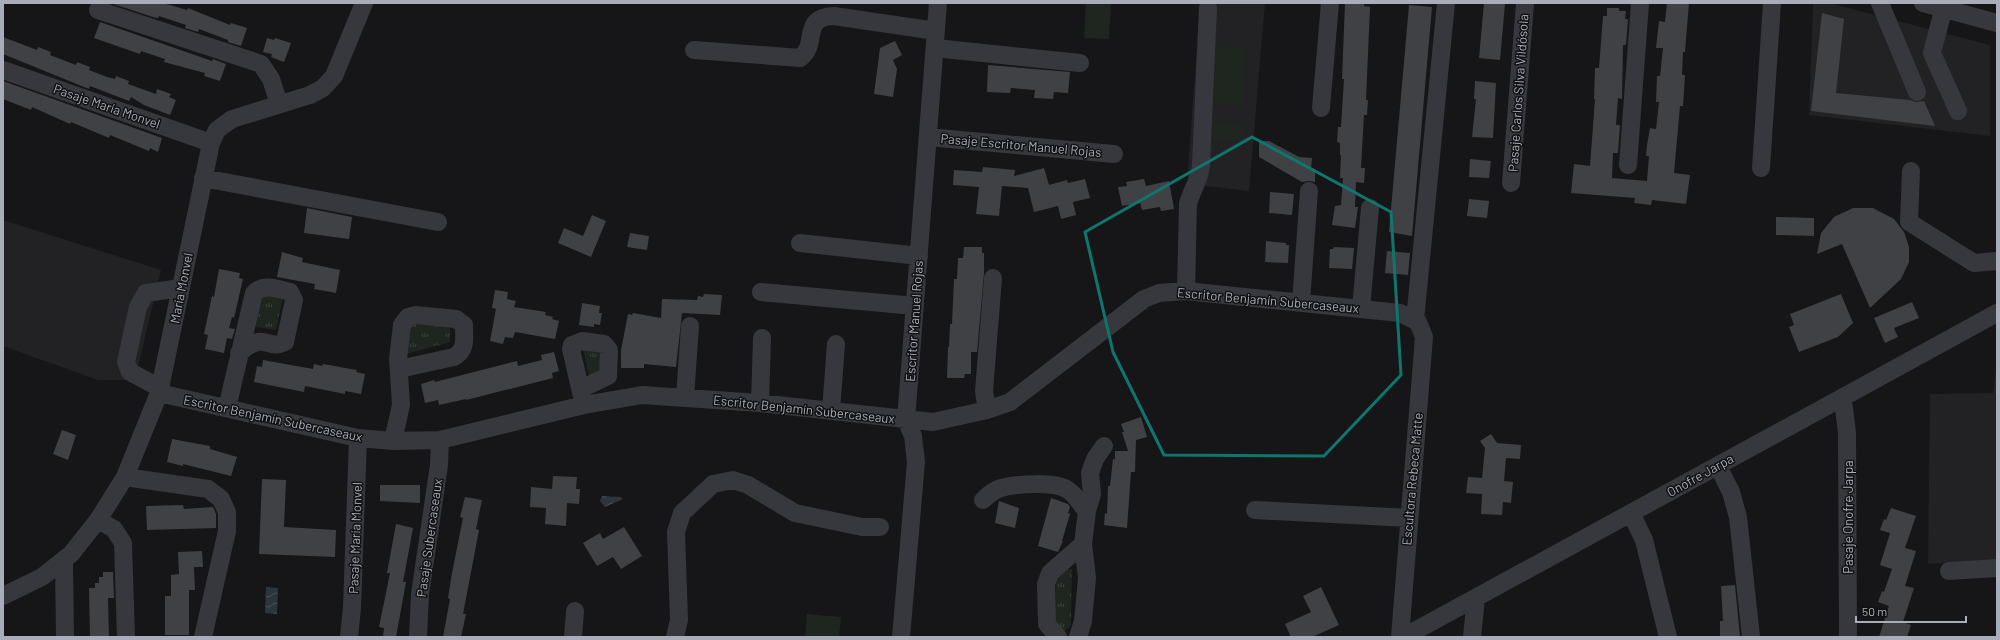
<svg xmlns="http://www.w3.org/2000/svg" width="2000" height="640" viewBox="0 0 2000 640" font-family="Barlow,sans-serif">
	<style>
		.built { fill: #222225 }
		.grass { fill: url(#grass-tufts) }
		.pitch { fill: #1e261f }
		.water { fill: url(#water-waves) }
		.building { fill: #404145 }
		.lines { fill: none; stroke-linecap: round; stroke-linejoin: round }
		.minor { stroke: #37383d; stroke-width: 18 }
		.marked { fill: none; stroke: #0f766e; stroke-width: 3; stroke-linejoin: round }
		.labels { text-anchor: middle; stroke-width: 3; stroke-linejoin: round; paint-order: stroke }
		.street-label { font-size: 13px; fill: #a8adb8; stroke: #111113 }
	</style>
	<defs>
		<pattern id="grass-tufts" width="24" height="20" patternUnits="userSpaceOnUse"><rect width="24" height="20" fill="#1e261f"/><path d="M3 7l-1-3M5 7V3M7 7l1-3M15 17l-1-3M17 17v-4M19 17l1-3" fill="none" stroke="#3c433d"/></pattern>
		<pattern id="water-waves" width="16" height="10" patternUnits="userSpaceOnUse"><rect width="16" height="10" fill="#2c353c"/><path d="M0 5q4-4 8 0t8 0" fill="none" stroke="#485056"/></pattern>
	</defs>
	<rect width="100%" height="100%" fill="#161618"/>
	<path class="built" d="M1200,3H1265L1249,191L1187,184Z
		M1813,3H1829L1990,45V136L1809,115Z
		M3,220L161,270L135,380H98L3,346Z
		M1997,362V559L1928,564L1930,394L1993,393Z"/>
	<path class="grass" d="M258,292L283,297L276,330L251,326Z
		M412,315L450,322V342L406,354Z
		M583,349L600,351V375L589,376Z
		M1056,569H1072L1071,625L1065,631L1055,622Z"/>
	<path class="pitch" d="M1086,3H1111L1109,39L1084,38Z
		M1216,46L1246,48L1243,105L1213,103Z
		M1213,122L1245,125L1243,143L1212,140Z
		M807,614L841,617L839,637H805Z"/>
	<path class="water" d="M602,496L620,497L623,499L605,507L600,501Z
		M266,587L278,588L277,614L265,613Z"/>
	<path class="building" d="M110,3H163L187,10L188,8L230,25L231,23L247,28L241,46L228,42V40L199,29L198,32L185,28L186,25L159,16L158,18L153,17Z
		M1345,3L1364,4V6L1370,7L1366,100H1368L1367,115H1364L1361,168H1365L1364,183L1356,182L1355,207H1358L1355,228L1332,225L1335,206L1341,205L1343,178H1340L1341,155H1340V143L1337,142L1338,127H1341L1344,79H1342Z
		M1484,3L1505,4L1500,60L1479,58Z
		M1667,3H1689L1685,52H1683L1682,75H1685L1683,106H1680L1674,173L1690,175L1686,204L1652,200L1651,205L1634,203L1635,198L1571,193L1574,164L1590,166L1595,99H1594L1595,68H1599L1603,16H1607V8H1619V11H1626L1625,19H1628L1626,45H1623L1622,99L1618,98L1616,125H1620L1618,153H1613L1612,178L1647,181L1649,156H1646L1647,145L1650,128L1656,129L1659,102H1656L1657,76H1660L1663,48H1656L1659,21L1665,22Z
		M1409,5L1432,7L1412,236L1389,232Z
		M1822,13L1844,19L1836,93L1910,100L1916,102L1924,101L1935,126L1811,111Z
		M100,22L212,61L213,59L226,64L220,81L204,76L205,73L164,62L165,59L141,51L140,54L94,38Z
		M3,37L37,50L38,47L51,52L50,55L76,65L77,62L90,67L89,70L107,77L115,79L116,76L129,81L128,84L156,94L157,89L171,94L169,97L176,100L170,115L144,105L131,97L129,101L90,86L89,89L3,54Z
		M267,38L274,40L275,38L291,43L284,62L271,57L272,54L263,52Z
		M895,41L902,55L893,60L897,69L893,97L874,94L880,48Z
		M988,65L1070,72L1068,93L1054,92L1053,99L1034,98L1035,90L1011,88L1010,93L987,92Z
		M3,81L162,138L158,152L150,148L149,151L110,135L109,138L71,122L70,124L32,107L31,110L3,99Z
		M1475,81L1496,83L1493,138L1472,137L1476,99H1474Z
		M1259,141H1269L1299,157L1312,158L1311,169H1315V182L1309,181L1302,182L1259,157Z
		M1470,159L1491,161L1489,178L1469,177Z
		M983,167L1015,170L1014,176L1044,168L1049,185L1067,180L1068,183L1085,179L1090,198L1073,202L1076,215L1061,219L1058,206L1034,212L1028,188L1002,186L999,216L976,214L979,187L953,185L954,170L982,172Z
		M1144,179L1146,186L1169,181L1174,209L1161,211L1160,207L1142,210L1140,203L1122,206L1118,187L1127,186L1126,182Z
		M1270,192L1294,194L1292,215L1269,213Z
		M1469,199L1489,201L1487,218L1467,216Z
		M307,208L352,217L349,239L304,233Z
		M1853,208H1873L1894,219L1904,232L1909,247V262L1901,279L1870,308L1842,244L1817,254L1821,233L1834,217Z
		M592,215L606,221L591,257L558,243L564,228L583,236Z
		M1776,217L1814,218V236L1776,235Z
		M630,233L649,236L647,250L627,247Z
		M1266,241L1286,243V245H1289L1288,263L1265,262Z
		M964,247H982V253H984V273L977,352H971V374H965L964,378H947L948,347H949L950,324H952L954,279H957L958,258H963Z
		M1334,247L1354,248L1352,269L1329,268L1330,249H1333Z
		M1387,251L1410,253L1408,275L1385,273Z
		M282,252L303,258L302,262L340,270L336,293L314,289L315,284L277,277Z
		M219,269L240,273L239,278L243,279L234,318L232,317L229,328L235,329L232,339L227,338L224,353L205,349L208,335L204,334L212,296L214,297Z
		M495,290L508,292L507,299L516,301L514,307L546,312L545,315L553,317L552,319L559,321L555,339L515,332L513,338L505,337L503,344L490,341L496,309L492,308Z
		M704,294L722,295L720,315L682,313L676,367L644,364V368H621V350L628,314L632,315L633,313L661,318L662,299L697,300L698,296L703,297Z
		M1841,294L1853,323L1838,337L1799,352L1789,327L1794,325L1790,314Z
		M1912,302L1919,318L1894,328L1898,337L1885,343L1874,318Z
		M582,303L600,306L599,313H602L600,325L594,324V327L579,325Z
		M554,352L559,371L552,373L553,378L466,400V399L439,405L438,400L425,403L421,384L434,380L435,382L517,361L518,366L542,360L541,355Z
		M263,360L313,369L314,364L322,366L323,364L357,370L356,372L365,374L361,394L345,391V394L305,386L304,392L254,382L257,366L262,367Z
		M1141,417L1147,437L1136,440L1135,472H1131L1127,528L1104,525L1105,513L1107,514L1108,486H1110L1113,459H1115V451H1128L1122,432H1124L1121,424Z
		M62,430L76,435L68,460L53,454Z
		M1491,434L1497,443L1521,445L1520,459L1506,458L1504,481L1513,482L1511,503L1503,502L1502,515L1481,514L1482,494L1466,493L1468,477L1482,478L1485,448L1480,441Z
		M172,439L210,446V449L237,457L231,476L183,464V466L167,462Z
		M553,476L577,477L576,489H580L579,504L567,503L566,526L545,524L546,508L530,507L531,487L552,489Z
		M262,479L286,480L284,527L336,530L335,557L259,554Z
		M380,485H420V503L380,501Z
		M465,497L482,500L476,529L479,530L463,614H466L461,637H443L450,599L448,598L452,573L463,518L460,517Z
		M1051,498L1068,504L1070,507L1068,513L1070,514L1062,541H1063L1058,552L1038,546Z
		M999,501L1019,508L1015,528L995,523Z
		M183,505L184,509L213,507L216,514V528L147,530L146,506Z
		M1891,508L1916,516L1905,548L1916,551L1905,586L1914,588L1903,622L1911,625L1907,637H1879L1889,606L1878,602L1882,591L1884,592L1892,569L1880,565L1890,533L1880,530L1884,519L1886,520Z
		M396,524L413,528L403,582H406L396,637H383L384,628L379,627L390,573H387Z
		M624,527L642,556L621,569L613,557L597,566L583,543L600,533L603,539Z
		M202,551L203,567H194L195,590H189V635H165V596H171V575L179,574L178,552Z
		M103,572H113L114,598H108L109,637H90L89,588H95V583H99V577H103Z
		M1735,585L1740,637H1720V621H1723L1721,586Z
		M1321,587L1339,625L1312,637H1291L1285,624L1311,612L1303,596Z"/>
	<g class="lines">
		<path class="minor" d="M1880,3L1917,92
			M1923,3L1997,23
			M1945,3L1932,53L1958,111
			M98,10L261,64L271,79L279,104
			M935,48L1080,63
			M694,50L800,58C819,45 800,17 834,16L936,31
			M3,70L211,143
			M1321,108L1330,3
			M928,137L1114,154
			M1628,165L1640,3
			M1761,168L1772,3
			M1911,171L1909,222L1974,263L1997,261
			M203,178L438,222
			M1511,183L1525,3
			M800,243L919,256
			M1186,291L1188,204C1192,189 1200,180 1201,165L1208,8
			M761,292L915,306
			M1301,302L1309,191
			M1361,308L1370,208
			M1415,320L1446,3
			M160,388L130,372L126,362L138,307L146,293L181,288
			M581,389L608,376L609,350L604,344L582,341L572,345L571,349L584,405
			M159,393L358,438L393,441L440,440L584,405L642,395L760,403L933,422L987,410L1010,402L1144,299L1159,293L1186,291L1400,313L1418,322L1424,337L1400,637
			M685,397L690,326
			M1841,398L1844,408L1847,433L1848,637
			M760,403L762,338
			M227,408L254,293C264,283 278,289 290,292L294,300L285,342C267,351 265,330 239,353
			M987,410L984,391L993,278
			M831,411L836,344
			M393,441L401,405L398,359L402,325L408,317L416,315L456,319L464,325C464,338 467,350 454,357L399,369
			M1718,466L1731,492L1738,517L1751,637
			M125,477L208,489L221,499L227,512V531L203,637
			M983,500C988,495 994,490 1001,488C1017,484 1054,481 1068,490C1075,494 1081,505 1087,511
			M1255,510L1409,518
			M1631,513L1644,540L1668,637
			M98,520L114,529L123,543L126,637
			M64,561L65,637
			M1949,571L1997,568
			M3,596L42,577L71,554L98,520L125,477L159,393L211,143L217,130L232,119L310,95L323,88L334,76L364,3
			M349,637L352,608L358,438
			M418,637L420,594L439,465L440,440
			M573,637L575,611
			M675,637L679,620L676,532L682,513L713,484L733,480L748,485L795,513L862,527H880
			M901,637L916,462L913,436L906,420L938,3
			M1058,637L1047,624L1046,584L1050,573L1083,544
			M1078,637L1083,621L1087,578L1083,544L1087,511L1092,494L1090,473L1095,459L1104,446
			M1404,637L1997,313
			M1472,637L1476,598"/>
	</g>
	<path class="marked" d="M1252,137L1391,212L1401,375L1324,456L1164,455L1113,352L1085,232Z"/>
	<g class="labels">
		<g class="street-label">
			<text transform="translate(1518 93) rotate(-86)" y="5">Pasaje Carlos Silva Vildósola</text>
			<text transform="translate(107 106) rotate(19)" y="5">Pasaje María Monvel</text>
			<text transform="translate(1021 145) rotate(5)" y="5">Pasaje Escritor Manuel Rojas</text>
			<text transform="translate(181 288) rotate(-79)" y="5">María Monvel</text>
			<text transform="translate(1268 300) rotate(5)" y="5">Escritor Benjamín Subercaseaux</text>
			<text transform="translate(914 321) rotate(-86)" y="5">Escritor Manuel Rojas</text>
			<text transform="translate(804 409) rotate(6)" y="5">Escritor Benjamín Subercaseaux</text>
			<text transform="translate(273 418) rotate(12)" y="5">Escritor Benjamín Subercaseaux</text>
			<text transform="translate(1700 475) rotate(-29)" y="5">Onofre Jarpa</text>
			<text transform="translate(1412 479) rotate(-85)" y="5">Escultora Rebeca Matte</text>
			<text transform="translate(1848 517) rotate(-90)" y="5">Pasaje Onofre Jarpa</text>
			<text transform="translate(355 538) rotate(-88)" y="5">Pasaje María Monvel</text>
			<text transform="translate(429 538) rotate(-82)" y="5">Pasaje Subercaseaux</text>
		</g>
	</g>
	<rect width="2000" height="640" fill="none" stroke="#a8adb8" stroke-width="8"/>
	<path d="M1856 616v6h110v-6" fill="none" stroke="#a8adb8" stroke-width="2"/>
	<text x="1862" y="616" font-size="12" fill="#a8adb8" stroke="#111113" stroke-width="3" paint-order="stroke">50 m</text>
</svg>
